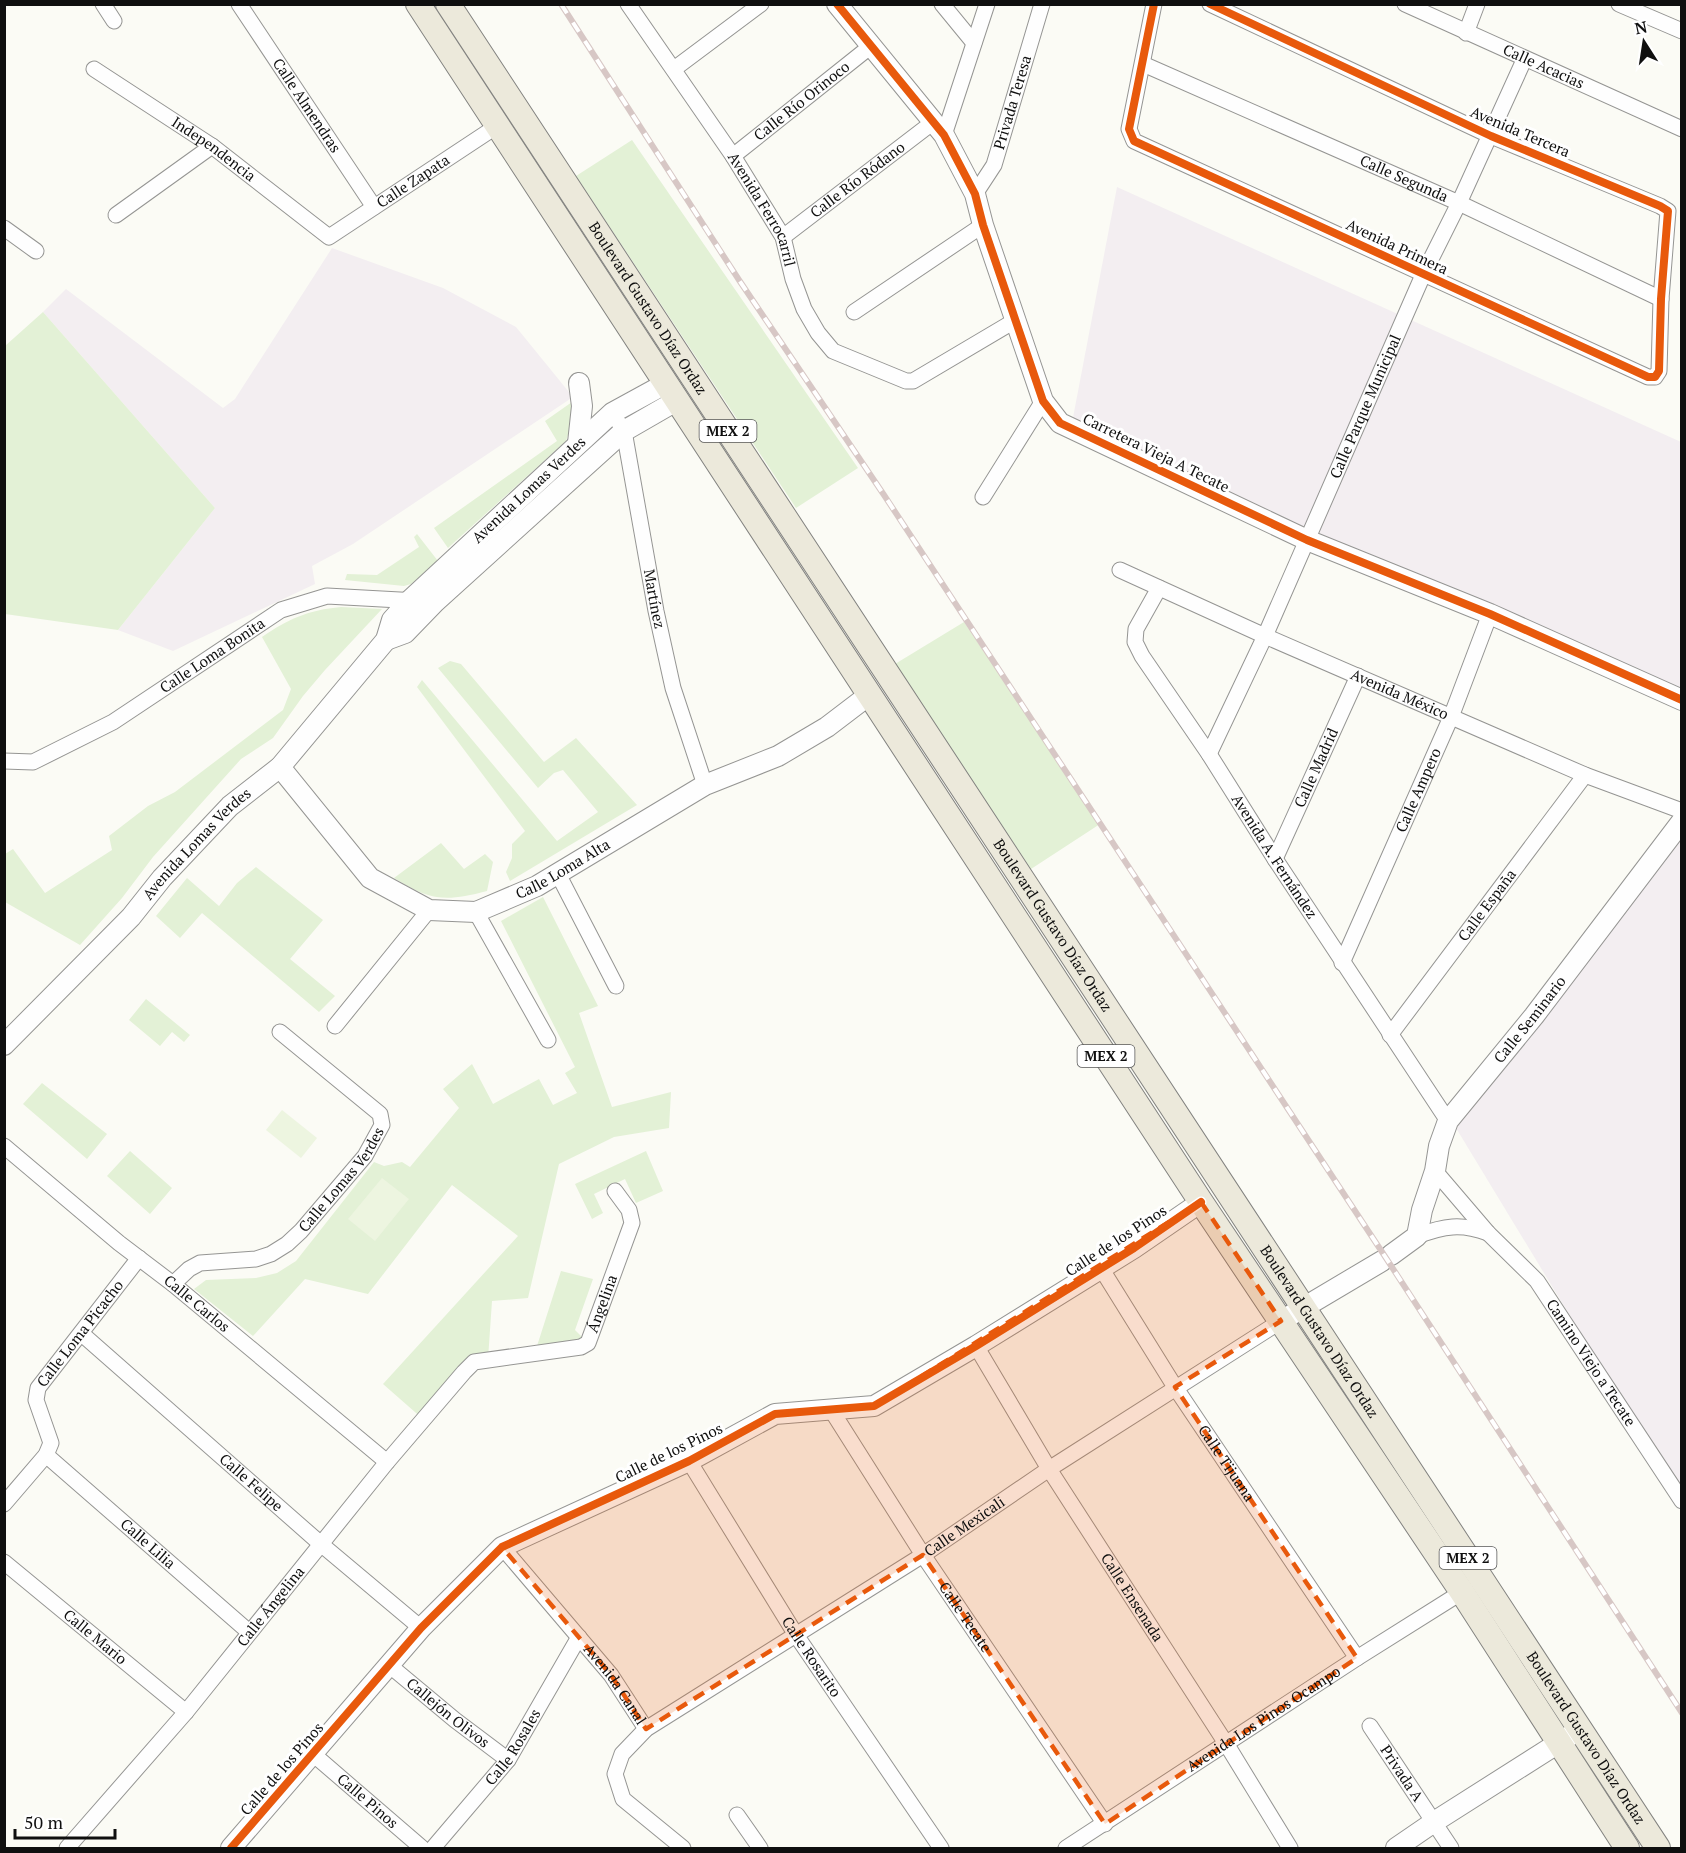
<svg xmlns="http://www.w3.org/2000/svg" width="1686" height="1853" viewBox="0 0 1686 1853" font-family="'PT Serif',serif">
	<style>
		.industrial { fill: #f3eef1 }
		.green { fill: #e3f1d6 }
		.pitch { fill: #edf5e0 }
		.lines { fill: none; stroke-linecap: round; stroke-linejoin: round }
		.minor-casing { stroke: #959593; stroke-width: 17 }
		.tertiary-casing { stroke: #959593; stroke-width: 22 }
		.primary-casing { stroke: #838380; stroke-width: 26 }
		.minor { stroke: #fefefe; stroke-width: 15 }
		.tertiary { stroke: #fefefe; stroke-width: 20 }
		.primary { stroke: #ece9db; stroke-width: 24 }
		.rail-casing { stroke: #d7c7c5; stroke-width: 6 }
		.rail { stroke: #fff; stroke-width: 4; stroke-dasharray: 11; stroke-linecap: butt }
		.cycleway-casing { stroke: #fff; stroke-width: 11 }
		.cycleway { stroke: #e8590c; stroke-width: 8 }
		.marked { fill: #e8590c; fill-opacity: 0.2; stroke: #e8590c; stroke-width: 4.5; stroke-dasharray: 12 8; stroke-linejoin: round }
		.labels { text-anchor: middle; stroke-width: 6; stroke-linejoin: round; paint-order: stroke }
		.shield { fill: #fff; stroke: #575757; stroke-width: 1.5 }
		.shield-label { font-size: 14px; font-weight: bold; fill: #0f0f0f }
		.street-label { font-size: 15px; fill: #0f0f0f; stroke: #fff }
	</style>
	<rect width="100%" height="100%" fill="#fbfbf5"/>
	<path class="industrial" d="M1117,187L1681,442V700L1307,541L1161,458L1071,428Z
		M332,248L443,288L516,327L573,397L353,544L312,566L315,584L173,651L118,630L215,508L43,312L66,289L223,408L235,399Z
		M1681,818V1499L1456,1128Z"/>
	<path class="green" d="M632,140L858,468L796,508L576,176Z
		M43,312L215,508L118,630L5,614V346Z
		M572,402V422L566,441L448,548L434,528L557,441L545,421Z
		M417,534L438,561L411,584L404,586L345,580L347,574L377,575L419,547L414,537Z
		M341,607L382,609L325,670L303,696L273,738L241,759L153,857L122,898L80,945L5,902V854L13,849L45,893L112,850L109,836L148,806L175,792L283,710L291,689L262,637C288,619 308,610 341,607Z
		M964,622L1100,824L1031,869L895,664Z
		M450,661L461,664L544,762L576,738L637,805L510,881L506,872L512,858V844L525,831L417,687L422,680L557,841L598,812L563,770L554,773L538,788L438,668Z
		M441,843L464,869L485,854L493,862L487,891C445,902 431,901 394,878Z
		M256,867L323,920L290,959L335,996L319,1012L202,913L180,938L156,916L187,878L219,906L237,883Z
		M543,897L598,1006L579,1013L612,1107L671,1092L669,1128L614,1137L559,1164L528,1298L492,1301L488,1359L476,1362L424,1420L383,1384L518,1236L452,1185L368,1294L305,1279L253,1336L194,1289L206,1280L256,1278L277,1273L296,1261L374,1162L384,1166L402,1162L410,1167L459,1108L443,1089L472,1064L493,1104L539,1079L553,1105L577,1093L565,1073L575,1067L501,921Z
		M146,999L190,1035L184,1042L172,1032L160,1046L129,1020Z
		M42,1083L107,1134L87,1159L23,1104Z
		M130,1151L172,1188L150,1214L107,1176Z
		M646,1151L663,1191L636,1203L625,1179L594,1194L603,1213L592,1219L575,1184Z
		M561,1271L593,1279L575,1330L583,1338L579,1342L537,1346Z"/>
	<path class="pitch" d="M282,1110L317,1138L301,1158L266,1130Z
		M382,1178L409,1199L375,1241L348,1219Z"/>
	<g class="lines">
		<g class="minor-casing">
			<g id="minor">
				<path d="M103,4L114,21"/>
				<path id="s1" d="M239,4L374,207"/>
				<path id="s2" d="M628,4L733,156L783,237L793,279L804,309L818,333L833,351L906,381H913L1016,320"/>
				<path d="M942,4L974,43"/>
				<path d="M1154,4L1129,129L1134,141L1648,377H1655L1659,371L1661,299L1668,211L1660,206L1491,136L1210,4"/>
				<path id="s3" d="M1405,4L1682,129"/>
				<path d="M1619,4L1682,31"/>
				<path d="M1466,33L1477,4"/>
				<path id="s4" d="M1143,64L1459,203L1661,299"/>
				<path id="s5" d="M94,69L212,146L329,237L497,126"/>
				<path d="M674,69L761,4"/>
				<path d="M944,135L987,4"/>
				<path id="s6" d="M733,156L871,46"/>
				<path id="s7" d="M975,194L994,165L1042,4"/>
				<path d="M116,215L212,146"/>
				<path d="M4,228L36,251"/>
				<path id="s8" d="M783,237L932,123"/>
				<path d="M854,312L983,225"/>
				<path id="s9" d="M619,423L624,431L656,611L673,688L705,785"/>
				<path d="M983,497L1043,401"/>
				<path id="s10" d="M1120,570L1265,636L1585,775L1682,811"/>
				<path id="s11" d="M1159,588L1136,629L1135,642L1142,656L1209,754L1275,859L1448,1121"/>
				<path id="s12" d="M1209,754L1265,636L1423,275L1459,203L1524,60"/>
				<path id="s13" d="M4,761L33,762L113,722L281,610L327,596L418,601"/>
				<path id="s14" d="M1275,859L1358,676"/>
				<path d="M557,872L616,986"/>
				<path d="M476,912L548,1040"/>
				<path id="s15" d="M1342,963L1451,717L1490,614"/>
				<path d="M335,1026L429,910"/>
				<path id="s16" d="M1390,1035L1585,775"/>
				<path id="s17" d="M4,1146L119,1243L173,1284L387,1462"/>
				<path id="s18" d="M1435,1171L1488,1233L1537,1281L1682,1501"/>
				<path d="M1417,1236C1444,1226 1461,1223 1488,1233"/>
				<path id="s19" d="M1101,1268L1175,1387L1357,1658"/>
				<path id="s20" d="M173,1284L189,1269L200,1263L256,1259L271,1254L287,1244L301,1231L365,1156L382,1125L380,1114L280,1032"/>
				<path id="s21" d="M82,1334L322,1545L421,1628"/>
				<path id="s22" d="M976,1346L1049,1469L1227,1745L1290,1848"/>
				<path id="s23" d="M830,1408L923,1555L1105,1824"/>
				<path id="s24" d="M46,1455L249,1632"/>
				<path id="s25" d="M689,1461L796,1635L941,1848"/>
				<path id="s26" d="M4,1504L46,1455L51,1443L36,1400L38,1388L139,1258"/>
				<path id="s27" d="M502,1547L611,1675L646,1729"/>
				<path id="s28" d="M4,1562L186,1712"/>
				<path id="s29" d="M389,1665L455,1720L508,1760"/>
				<path id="s30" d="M1370,1726L1451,1848"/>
				<path id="s31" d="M313,1754L422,1848"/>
				<path d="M737,1815L760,1848"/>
				<path id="s32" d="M67,1848L186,1712L387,1462L464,1372L474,1362L581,1347L588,1343L632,1223L629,1210L615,1191"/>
				<path id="s33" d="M433,1848L508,1760L579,1637"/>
				<path id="s34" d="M683,1848L623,1799L615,1774L622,1754L646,1729L923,1555L1049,1469L1281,1321"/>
				<path id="s35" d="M1066,1848L1357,1658L1462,1592"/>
			</g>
		</g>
		<g class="tertiary-casing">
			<g id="tertiary">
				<path d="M837,4L944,135L975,194L983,225L1043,401L1060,423L1307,540L1490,614L1682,700"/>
				<path d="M578,443L582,406L579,383"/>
				<path d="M386,640L405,633L435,602L624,431L676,401"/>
				<path id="s36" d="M280,767L370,878L429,910L476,912L537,886L705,785L778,756L827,727L869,695"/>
				<path id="s37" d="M4,1045L131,917L162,878L230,806L280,767L386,640L392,620L410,600L612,413L665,384"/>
				<path id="s38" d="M1391,1255L1417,1236L1422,1210L1435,1171L1439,1146L1448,1121L1534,1016L1682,821"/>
				<path d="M1281,1321L1382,1261"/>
				<path d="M231,1848L421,1628L502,1547L689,1461L775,1414L874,1406L976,1346L1134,1248L1201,1202"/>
				<path d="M1396,1848L1434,1822L1571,1735"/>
			</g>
		</g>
		<g class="primary-casing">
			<g id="primary">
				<path d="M418,4L1201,1202L1462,1592L1627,1848"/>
				<path id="s39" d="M448,4L1658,1848"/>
			</g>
		</g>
		<use href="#minor" class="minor"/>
		<use href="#tertiary" class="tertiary"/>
		<use href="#primary" class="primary"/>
		<g class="rail-casing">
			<path id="rail" d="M561,4L739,280L884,495L1386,1258L1682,1713"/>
		</g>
		<use href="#rail" class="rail"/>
		<g class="cycleway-casing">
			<path id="cycleway" d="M837,4L944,135L975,194L983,225L1043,401L1060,423L1307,540L1490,614L1682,700
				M1154,4L1129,129L1134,141L1648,377H1655L1659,371L1661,299L1668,211L1660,206L1491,136L1210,4
				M231,1848L421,1628L502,1547L689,1461L775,1414L874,1406L976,1346L1134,1248L1201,1202"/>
		</g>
		<use href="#cycleway" class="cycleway"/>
	</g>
	<path class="marked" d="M1201,1202L1281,1321L1175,1387L1357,1658L1105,1824L923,1555L646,1729L611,1675L502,1547L689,1461L775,1414L874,1406Z"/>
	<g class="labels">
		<g class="shield">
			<rect x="699.5" y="420" width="57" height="22" rx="4.5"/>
			<rect x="1077.5" y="1045" width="57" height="22" rx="4.5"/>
			<rect x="1439.5" y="1547" width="57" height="22" rx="4.5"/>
		</g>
		<g class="shield-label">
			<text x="728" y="436">MEX 2</text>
			<text x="1106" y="1061">MEX 2</text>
			<text x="1468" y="1563">MEX 2</text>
		</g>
		<g class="street-label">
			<text dy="5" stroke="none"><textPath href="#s3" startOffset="152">Calle Acacias</textPath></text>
			<text dy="5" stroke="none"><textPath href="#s6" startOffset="88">Calle Río Orinoco</textPath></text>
			<text dy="5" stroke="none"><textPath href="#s7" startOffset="100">Privada Teresa</textPath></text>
			<text dy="5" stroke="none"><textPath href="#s1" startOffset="122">Calle Almendras</textPath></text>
			<text transform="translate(1520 132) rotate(23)" y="5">Avenida Tercera</text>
			<text dy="5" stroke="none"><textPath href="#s5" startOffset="144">Independencia</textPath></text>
			<text dy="5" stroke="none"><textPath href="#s4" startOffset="285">Calle Segunda</textPath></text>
			<text dy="5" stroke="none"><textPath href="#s8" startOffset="94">Calle Río Ródano</textPath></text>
			<text dy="5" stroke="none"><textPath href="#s5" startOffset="390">Calle Zapata</textPath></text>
			<text dy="5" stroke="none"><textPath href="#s2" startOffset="246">Avenida Ferrocarril</textPath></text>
			<text transform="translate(1397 247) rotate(25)" y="5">Avenida Primera</text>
			<text dy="5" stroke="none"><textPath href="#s39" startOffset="364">Boulevard Gustavo Díaz Ordaz</textPath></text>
			<text dy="5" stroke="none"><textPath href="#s12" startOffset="381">Calle Parque Municipal</textPath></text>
			<text transform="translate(1156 453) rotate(26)" y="5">Carretera Vieja A Tecate</text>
			<text dy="5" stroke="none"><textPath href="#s37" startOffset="768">Avenida Lomas Verdes</textPath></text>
			<text dy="5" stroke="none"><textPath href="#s9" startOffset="180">Martínez</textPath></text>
			<text dy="5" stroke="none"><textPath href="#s13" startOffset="238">Calle Loma Bonita</textPath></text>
			<text dy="5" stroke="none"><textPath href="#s10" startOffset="306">Avenida México</textPath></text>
			<text dy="5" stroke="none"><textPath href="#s14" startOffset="100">Calle Madrid</textPath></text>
			<text dy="5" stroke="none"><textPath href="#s15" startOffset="189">Calle Ampero</textPath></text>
			<text dy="5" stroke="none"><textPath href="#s37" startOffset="279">Avenida Lomas Verdes</textPath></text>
			<text dy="5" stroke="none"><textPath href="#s11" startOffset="316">Avenida A. Fernández</textPath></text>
			<text dy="5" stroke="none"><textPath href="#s36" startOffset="354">Calle Loma Alta</textPath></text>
			<text dy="5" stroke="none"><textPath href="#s16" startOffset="162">Calle España</textPath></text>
			<text dy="5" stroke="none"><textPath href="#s39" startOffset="1102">Boulevard Gustavo Díaz Ordaz</textPath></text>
			<text dy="5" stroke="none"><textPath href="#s38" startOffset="282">Calle Seminario</textPath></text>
			<text dy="5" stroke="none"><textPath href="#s20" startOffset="210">Calle Lomas Verdes</textPath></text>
			<text transform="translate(1116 1241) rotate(-33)" y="5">Calle de los Pinos</text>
			<text dy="5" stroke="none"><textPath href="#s32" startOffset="792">Ángelina</textPath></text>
			<text dy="5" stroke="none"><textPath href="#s17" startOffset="249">Calle Carlos</textPath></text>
			<text dy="5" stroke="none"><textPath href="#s39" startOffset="1588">Boulevard Gustavo Díaz Ordaz</textPath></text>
			<text dy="5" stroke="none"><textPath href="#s26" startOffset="204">Calle Loma Picacho</textPath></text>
			<text dy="5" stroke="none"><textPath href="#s18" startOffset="248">Camino Viejo a Tecate</textPath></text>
			<text transform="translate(669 1453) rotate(-26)" y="5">Calle de los Pinos</text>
			<text dy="5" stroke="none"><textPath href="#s19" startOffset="232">Calle Tijuana</textPath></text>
			<text dy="5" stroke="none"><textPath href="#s21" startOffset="225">Calle Felipe</textPath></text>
			<text dy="5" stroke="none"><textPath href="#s34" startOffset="537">Calle Mexicali</textPath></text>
			<text dy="5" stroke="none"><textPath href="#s24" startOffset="135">Calle Lilia</textPath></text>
			<text dy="5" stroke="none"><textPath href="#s22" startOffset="296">Calle Ensenada</textPath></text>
			<text dy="5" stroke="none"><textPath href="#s32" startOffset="316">Calle Ángelina</textPath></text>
			<text dy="5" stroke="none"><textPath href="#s23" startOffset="249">Calle Tecate</textPath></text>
			<text dy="5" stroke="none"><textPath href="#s28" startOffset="118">Calle Mario</textPath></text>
			<text dy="5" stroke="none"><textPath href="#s25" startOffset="231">Calle Rosarito</textPath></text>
			<text dy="5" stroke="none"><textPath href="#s27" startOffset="178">Avenida Canal</textPath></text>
			<text dy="5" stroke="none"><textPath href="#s29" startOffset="76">Callejón Olivos</textPath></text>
			<text dy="5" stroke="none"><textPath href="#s35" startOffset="236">Avenida Los Pinos Ocampo</textPath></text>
			<text dy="5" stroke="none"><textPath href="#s39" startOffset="2074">Boulevard Gustavo Díaz Ordaz</textPath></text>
			<text dy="5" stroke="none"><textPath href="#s33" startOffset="129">Calle Rosales</textPath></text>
			<text transform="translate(282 1769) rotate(-49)" y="5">Calle de los Pinos</text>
			<text dy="5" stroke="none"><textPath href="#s30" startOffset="57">Privada A</textPath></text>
			<text dy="5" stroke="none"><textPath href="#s31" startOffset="72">Calle Pinos</textPath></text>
		</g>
	</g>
	<rect width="1686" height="1853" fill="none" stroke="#0f0f0f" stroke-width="12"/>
	<g transform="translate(1644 42) rotate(348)" stroke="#ffffff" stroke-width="4.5" paint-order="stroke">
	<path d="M0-4.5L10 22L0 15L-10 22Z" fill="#0f0f0f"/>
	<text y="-9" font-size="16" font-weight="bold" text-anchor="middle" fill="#0f0f0f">N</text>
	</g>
	<path d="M15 1829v9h100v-9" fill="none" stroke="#0f0f0f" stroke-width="3"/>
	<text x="24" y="1829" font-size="18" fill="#0f0f0f" stroke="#ffffff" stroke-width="4.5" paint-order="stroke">50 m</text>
</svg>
